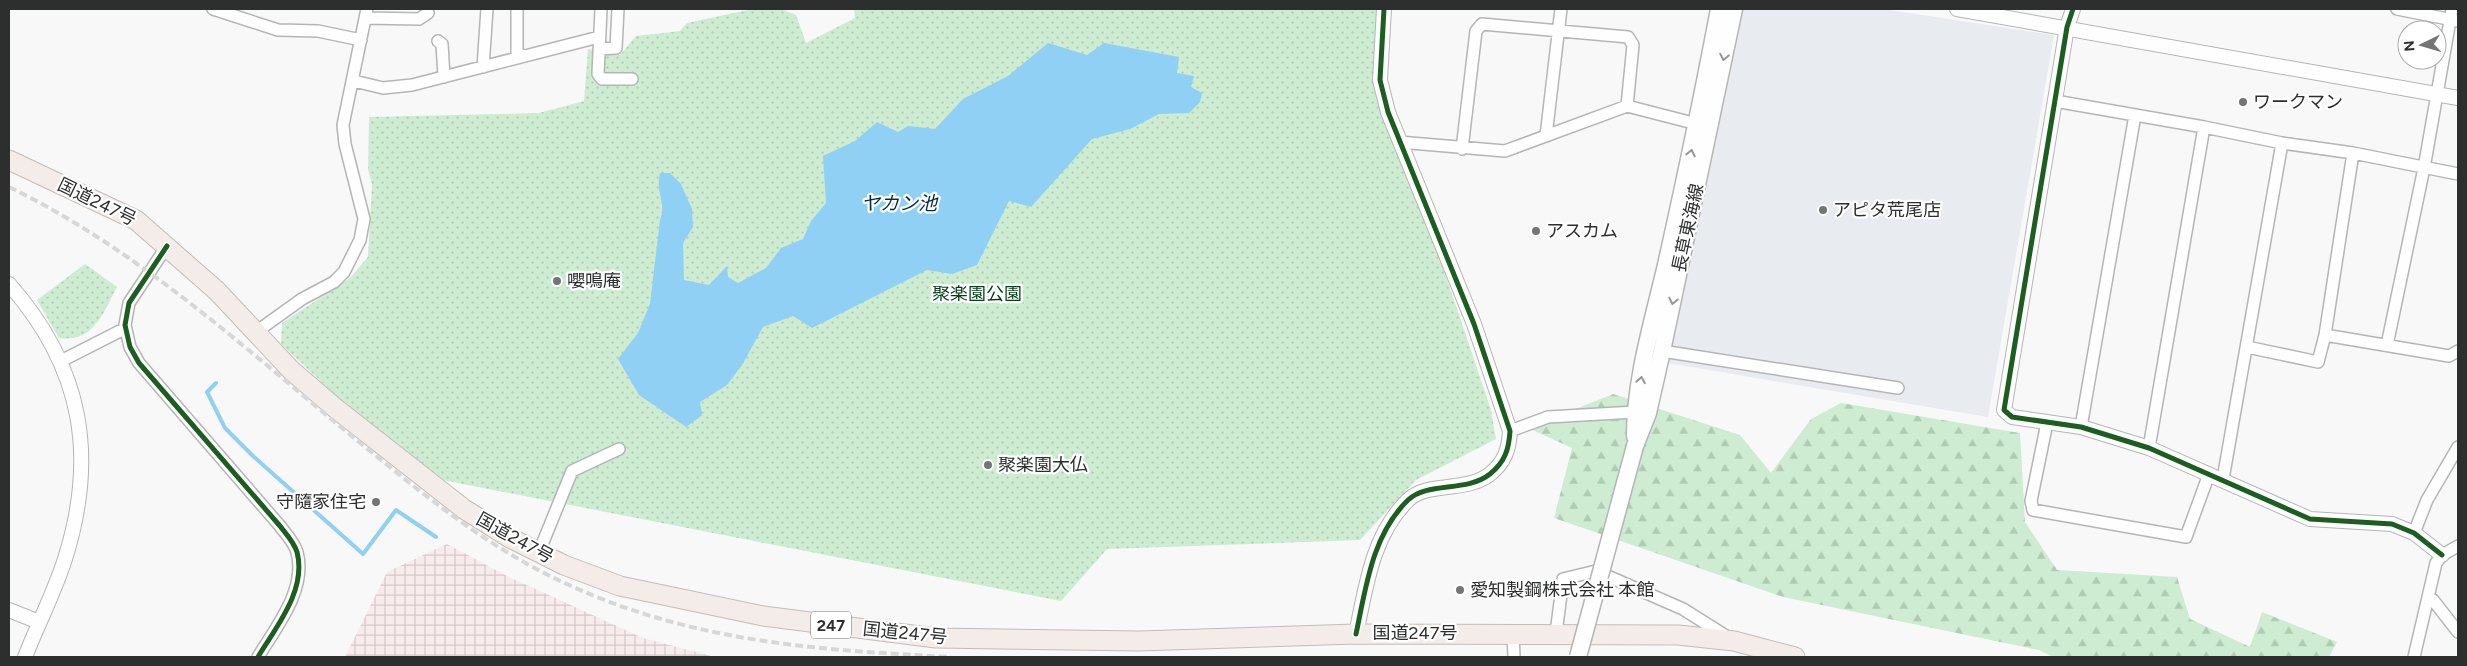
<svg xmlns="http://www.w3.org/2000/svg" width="2467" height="666" viewBox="0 0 2467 666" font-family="Figtree,'Noto Sans JP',sans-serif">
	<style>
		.built { fill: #e8ecf0 }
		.industrial { fill: url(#industrial-grid) }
		.forest { fill: url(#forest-firs) }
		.park { fill: url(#park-dots) }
		.water { fill: #90d0f5 }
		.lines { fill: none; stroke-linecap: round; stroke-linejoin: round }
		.stream { stroke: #90d0f5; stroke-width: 4 }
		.minor-casing { stroke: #b5b5b5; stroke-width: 14 }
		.tertiary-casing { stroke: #b5b5b5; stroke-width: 16 }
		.secondary-casing { stroke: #b5b5b5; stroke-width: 19 }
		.trunk-casing { stroke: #c5bcb6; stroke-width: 21 }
		.minor { stroke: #fefefe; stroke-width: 11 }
		.tertiary { stroke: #fefefe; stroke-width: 14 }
		.secondary { stroke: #fefefe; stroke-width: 16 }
		.trunk { stroke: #f3ece8; stroke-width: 19 }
		.rail { stroke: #d7d7d8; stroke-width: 4; stroke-dasharray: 8 4; stroke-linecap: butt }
		.secondary-bridge-casing { stroke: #b5b5b5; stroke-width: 19; stroke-linecap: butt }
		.secondary-bridge { stroke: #fefefe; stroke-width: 16 }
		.cycleway-casing { stroke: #fff; stroke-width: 8 }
		.cycleway { stroke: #1b5e20; stroke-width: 5 }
		.oneway { stroke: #969696 }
		.poi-dot { fill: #747575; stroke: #fff; stroke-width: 2 }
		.labels { text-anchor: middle; stroke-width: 4.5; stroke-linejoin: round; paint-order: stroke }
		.shield { fill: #fff; stroke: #6c6d6d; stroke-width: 1 }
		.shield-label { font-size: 16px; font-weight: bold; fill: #2d2e2e }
		.poi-label { font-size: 18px; fill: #2d2e2e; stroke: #fff; text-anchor: start }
		.street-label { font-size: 18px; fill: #2d2e2e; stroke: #fff }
		.park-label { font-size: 18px; fill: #043e16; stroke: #fff }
		.water-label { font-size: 19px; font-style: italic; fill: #032d42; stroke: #fff }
	</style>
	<defs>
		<pattern id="industrial-grid" width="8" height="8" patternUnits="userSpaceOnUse" patternTransform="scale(1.25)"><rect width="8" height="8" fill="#f7ebeb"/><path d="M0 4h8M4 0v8" fill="none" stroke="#d4caca"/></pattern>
		<pattern id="forest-firs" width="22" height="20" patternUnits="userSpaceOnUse" patternTransform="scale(1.25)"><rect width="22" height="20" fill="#cdecd1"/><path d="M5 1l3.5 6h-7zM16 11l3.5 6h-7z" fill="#b0cbb4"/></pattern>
		<pattern id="park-dots" width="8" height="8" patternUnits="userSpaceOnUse" patternTransform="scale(1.25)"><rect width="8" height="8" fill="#cdecd1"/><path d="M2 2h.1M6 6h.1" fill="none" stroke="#b0cbb4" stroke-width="1.8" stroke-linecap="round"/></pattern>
	</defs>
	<rect width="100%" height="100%" fill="#f8f8f8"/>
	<path class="built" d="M1743,9H1882L2054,35L1988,417L1667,363Z"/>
	<path class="industrial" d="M447,544L507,576L643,638L715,657H345L387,572Z"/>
	<path class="forest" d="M1613,394L1740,435L1771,473L1811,419L1841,403L2020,433L2025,522L2057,570L2177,577L2190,619L2250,647L2262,612L2337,642L2329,657H2053L2039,650L1783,597L1554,518L1572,448L1528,428Z"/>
	<path class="park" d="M753,9H781L796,15L806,43L855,18L854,9H1376L1380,80L1491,410L1496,439L1416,480L1360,540L1107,549L1061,601L422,476L281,344L282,323L350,278L368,257L372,184L368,170L369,117L539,113L584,101L588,49L620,55L636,36L680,31L687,23Z
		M85,264L117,287C103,313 94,343 59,338L37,300Z"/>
	<path class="water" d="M1048,43L1087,55L1104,43L1179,57L1177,73L1194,76L1191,87L1202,93L1200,102L1189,113L1159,114L1130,129L1092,139L1031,207L1009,201L977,265L952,274L927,270L812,328L793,316L763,327L742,365L727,385L700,402L702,415L686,427L639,395L618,359L638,333L650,304L660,220C667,202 655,194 660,173H670L681,184L692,209L693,227L683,243L684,280L709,285L727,266L728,277L738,283L766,268L781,248L803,239L811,221L826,203L823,156L855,141L877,122L898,132L908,126L935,129L963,99L1008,76Z"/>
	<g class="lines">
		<path class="stream" d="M216,383L207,392L225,428L253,456L363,554L396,510L436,537"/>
		<g class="minor-casing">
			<path id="minor" d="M213,9L278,30L318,31L361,40
				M517,9V52L523,56
				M601,9L598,74L602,79H632
				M2397,9L2458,21
				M365,18L419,19L428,13
				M438,41L442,44L444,77
				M599,49L616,48L618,9
				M483,67L487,9
				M354,81L383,88L412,85L599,37
				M2055,101L2204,127L2282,143L2353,153L2458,174
				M1546,136L1561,9
				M1399,142L1505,151L1627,106L1697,124
				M1462,149L1476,31L1482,24L1628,37L1633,45L1627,106
				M167,246L129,303L125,325L130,347L139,363L280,526C286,534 294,542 297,552C307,590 276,627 258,657
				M256,332L302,299L334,282L344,272L360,240L364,219L345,144L343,125L367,9
				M2325,335L2449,356L2458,351
				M2387,345L2424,168L2452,9
				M2247,347L2318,362L2325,335L2353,153
				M1662,351L1898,388
				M61,361L120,331H126
				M2047,423L2031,501L2033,510L2186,537L2209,474
				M2081,427L2135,115
				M1510,431L1548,417L1635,412
				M2149,448L2204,127
				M2223,479L2282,143
				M2414,533L2427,500L2458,447
				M539,552L572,471L619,449
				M2429,598L2433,600L2458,632
				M1513,633L1514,657
				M1556,633L1563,579L1596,571L1683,609L1729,638
				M2414,657L2436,563L2442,555L2458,546"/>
		</g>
		<g class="tertiary-casing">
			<path id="tertiary" d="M1957,9L2458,98
				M2073,9L2067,27L2004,410L2012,417L2081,427L2149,448L2310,519L2392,524L2414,533L2442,555
				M9,284C83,368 98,457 64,562C53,595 37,626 25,657
				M9,610L39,622
				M1356,634C1366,587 1372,535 1408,500C1428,481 1466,493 1490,474C1505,462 1509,449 1510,431L1474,324L1388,112L1380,80L1384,9"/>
		</g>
		<g class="secondary-casing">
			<path id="secondary" d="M1635,436C1635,378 1653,321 1666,265C1685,180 1703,94 1719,9
				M1635,446L1648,413L1662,351L1734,9"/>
		</g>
		<g class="trunk-casing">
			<path id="trunk" d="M9,160L136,220L217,291L291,370L334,407L464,509L510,538L564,565L620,586L763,616L936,638L1139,641L1356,634L1678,635L1734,641L1795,657"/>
		</g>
		<use href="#minor" class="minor"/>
		<use href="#tertiary" class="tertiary"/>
		<use href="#secondary" class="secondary"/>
		<use href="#trunk" class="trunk"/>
		<path class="rail" d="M9,187C139,250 248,351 359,442C425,496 491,550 569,585C693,642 817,650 951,657"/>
		<g class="secondary-bridge-casing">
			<path id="secondary-bridge" d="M1578,657L1635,446"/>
		</g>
		<use href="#secondary-bridge" class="secondary-bridge"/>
		<g class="cycleway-casing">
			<path id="cycleway" d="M2073,9L2067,27L2004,410L2012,417L2081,427L2149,448L2310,519L2392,524L2414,533L2442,555
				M167,246L129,303L125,325L130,347L139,363L280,526C286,534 294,542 297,552C307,590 276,627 258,657
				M1356,634C1366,587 1372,535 1408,500C1428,481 1466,493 1490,474C1505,462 1509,449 1510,431L1474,324L1388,112L1380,80L1384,9"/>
		</g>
		<use href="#cycleway" class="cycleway"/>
	</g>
	<defs><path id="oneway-chevron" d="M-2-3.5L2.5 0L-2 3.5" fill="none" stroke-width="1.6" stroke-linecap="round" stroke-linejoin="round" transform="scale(1.25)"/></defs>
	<g class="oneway">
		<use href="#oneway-chevron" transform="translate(1724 57) rotate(101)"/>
		<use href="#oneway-chevron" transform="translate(1691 153) rotate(-77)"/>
		<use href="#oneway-chevron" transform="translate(1673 301) rotate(102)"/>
		<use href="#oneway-chevron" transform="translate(1641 380) rotate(-80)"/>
	</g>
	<g class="poi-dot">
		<circle cx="2243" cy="102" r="5"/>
		<circle cx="1823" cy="210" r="5"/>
		<circle cx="1536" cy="231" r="5"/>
		<circle cx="557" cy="281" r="5"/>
		<circle cx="988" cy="465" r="5"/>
		<circle cx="376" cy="502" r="5"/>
		<circle cx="1460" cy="590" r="5"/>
	</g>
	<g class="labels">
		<rect class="shield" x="811" y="611.5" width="40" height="27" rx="4"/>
		<g class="shield-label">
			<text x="831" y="631">247</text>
		</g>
		<g class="poi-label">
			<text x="2253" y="108">ワークマン</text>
			<text x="1833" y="216">アピタ荒尾店</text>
			<text x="1546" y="237">アスカム</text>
			<text x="567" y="287">嚶鳴庵</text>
			<text x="998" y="471">聚楽園大仏</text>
			<text x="366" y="508" text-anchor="end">守隨家住宅</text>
			<text x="1470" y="596">愛知製鋼株式会社 本館</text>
		</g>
		<g class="street-label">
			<text transform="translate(97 202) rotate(26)" y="6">国道247号</text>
			<text transform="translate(1688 228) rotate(-78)" y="6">長草東海線</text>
			<text transform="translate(515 538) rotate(29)" y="6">国道247号</text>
			<text transform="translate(905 633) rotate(6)" y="6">国道247号</text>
			<text x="1415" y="639">国道247号</text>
		</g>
		<g class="park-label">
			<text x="977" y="300">聚楽園公園</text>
		</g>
		<g class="water-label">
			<text x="899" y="210">ヤカン池</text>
		</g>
	</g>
	<rect width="2467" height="666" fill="none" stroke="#2d2e2e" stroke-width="20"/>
	<g transform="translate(2422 45) rotate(265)"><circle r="24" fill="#ffffff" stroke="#ababab"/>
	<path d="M0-4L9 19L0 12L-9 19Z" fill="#747575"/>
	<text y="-8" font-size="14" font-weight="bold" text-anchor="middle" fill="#2d2e2e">N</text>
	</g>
</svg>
